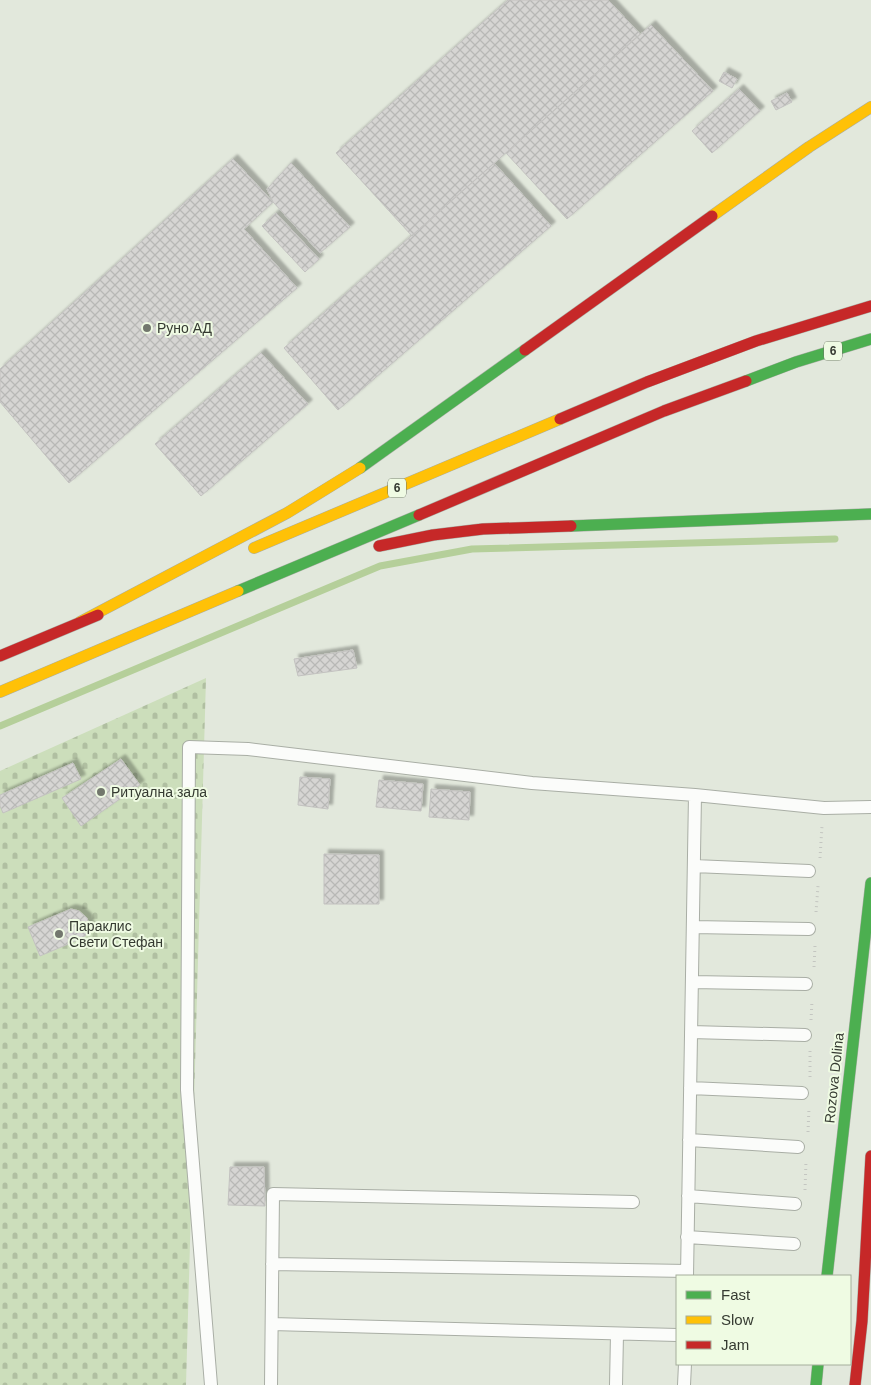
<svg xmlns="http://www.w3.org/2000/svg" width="871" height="1385" viewBox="0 0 871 1385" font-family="Helvetica,sans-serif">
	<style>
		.cemetery { fill: url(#cemetery-stones) }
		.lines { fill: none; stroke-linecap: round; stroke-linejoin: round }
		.stream { stroke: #b5cf9a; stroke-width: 7 }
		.building { fill: url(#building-cross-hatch); stroke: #c3c2c0; filter: url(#shadow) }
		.lane-casing { stroke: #a9aea5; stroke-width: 14 }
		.fast-casing { stroke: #a9aea5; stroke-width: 12 }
		.slow-casing { stroke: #a9aea5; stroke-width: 12 }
		.jam-casing { stroke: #a9aea5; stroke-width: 12 }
		.path { stroke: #c4c6c1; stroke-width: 3; stroke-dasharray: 1 4; stroke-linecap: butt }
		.lane { stroke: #fbfcfa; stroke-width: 12 }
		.fast { stroke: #4caf50; stroke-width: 11 }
		.slow { stroke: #ffc107; stroke-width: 11 }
		.jam { stroke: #c62828; stroke-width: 11 }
		.poi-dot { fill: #72776d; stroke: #effbe3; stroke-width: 2 }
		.labels { text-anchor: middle; stroke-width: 4; stroke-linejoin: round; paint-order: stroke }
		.shield { fill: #effbe3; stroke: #6d7466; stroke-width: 1 }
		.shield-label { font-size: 12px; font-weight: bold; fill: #353a31 }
		.poi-label { font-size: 14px; fill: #353a31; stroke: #effbe3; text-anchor: start }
		.street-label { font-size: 14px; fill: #353a31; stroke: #effbe3 }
	</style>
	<defs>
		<pattern id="cemetery-stones" width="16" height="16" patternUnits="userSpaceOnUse" patternTransform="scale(1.25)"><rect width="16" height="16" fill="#ccdebb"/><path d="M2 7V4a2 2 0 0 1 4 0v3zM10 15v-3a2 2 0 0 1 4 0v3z" fill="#b0bfa1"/></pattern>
		<pattern id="building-cross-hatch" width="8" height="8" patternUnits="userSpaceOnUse" patternTransform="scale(1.25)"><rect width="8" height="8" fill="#d6d5d3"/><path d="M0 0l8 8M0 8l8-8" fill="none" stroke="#b8b8b6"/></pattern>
		<filter id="shadow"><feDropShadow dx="4.5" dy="-4.5" stdDeviation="1" flood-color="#0004"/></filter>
	</defs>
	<rect width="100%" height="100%" fill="#e2e8dc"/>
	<path class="cemetery" d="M206,678L186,1385H0V771Z"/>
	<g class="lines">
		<path class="stream" d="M0,726L380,566L472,549L835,539"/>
	</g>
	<path class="building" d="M508,0H608L640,34L412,236L336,153Z
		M651,25L713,91L567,219L506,153Z
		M724,72L737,79L732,88L719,81Z
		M739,89L760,111L712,153L692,131Z
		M787,93L792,102L776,110L771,101Z
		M233,159L273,202L244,229L297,288L69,483L0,402V369Z
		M291,163L350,227L320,253L273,202L267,189Z
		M494,163L551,226L338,410L284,348Z
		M276,213L319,259L305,272L262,226Z
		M261,353L308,404L201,496L155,444Z
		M353,650L357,668L298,676L294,659Z
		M121,759L140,785L81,826L62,798Z
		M73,763L81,779L3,813L0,806V795Z
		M300,777L330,779L328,809L298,805Z
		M379,780L423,784L421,811L376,807Z
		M431,789L470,792L469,820L429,817Z
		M324,854L379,855V904H324Z
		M71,909L79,911L87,918L90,928L86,935L80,939L40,956L28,927Z
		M230,1167H264L265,1206L228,1205Z"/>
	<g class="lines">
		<g class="lane-casing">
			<path id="lane" d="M694,866L809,871
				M693,927L809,929
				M692,982L806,984
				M691,1032L805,1035
				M690,1088L802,1093
				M689,1140L798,1147
				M688,1196L795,1204
				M687,1237L794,1244
				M272,1264L687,1271
				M687,1276L695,795
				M272,1324L677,1335
				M211,1385L187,1090L189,747L248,749L532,783L695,795L824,808L871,807
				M271,1385L273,1194L633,1202
				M616,1385L617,1334
				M684,1385L685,1364"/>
		</g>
		<g class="fast-casing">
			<path id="fast" d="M746,381L796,362L871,339
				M360,468L525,350
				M571,526L871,514
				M238,591L419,515
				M827,1276L871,883
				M816,1385L818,1364"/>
		</g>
		<g class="slow-casing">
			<path id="slow" d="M712,216L809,147L871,107
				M254,548L560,419
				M80,622L287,513L360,468
				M0,692L238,591"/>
		</g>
		<g class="jam-casing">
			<path id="jam" d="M525,350L712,216
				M560,419L647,382L756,341L871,306
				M419,515L664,411L746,381
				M379,546L433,535L483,529L571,526
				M0,656L98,615
				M855,1385L862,1321L871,1156"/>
		</g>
		<path class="path" d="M820,858L822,826
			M816,912L818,886
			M814,967L815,946
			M811,1020L812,1001
			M810,1077V1051
			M808,1132L809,1108
			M805,1190L806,1161"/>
		<use href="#lane" class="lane"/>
		<use href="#fast" class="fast"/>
		<use href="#slow" class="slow"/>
		<use href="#jam" class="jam"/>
	</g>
	<g class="poi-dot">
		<circle cx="147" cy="328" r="5"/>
		<circle cx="101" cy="792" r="5"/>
		<circle cx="59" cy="934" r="5"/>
	</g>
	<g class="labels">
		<g class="shield">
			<rect x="824" y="341.5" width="18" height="19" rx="4"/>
			<rect x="388" y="478.5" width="18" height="19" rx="4"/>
		</g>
		<g class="shield-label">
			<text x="833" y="355">6</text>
			<text x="397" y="492">6</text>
		</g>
		<g class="poi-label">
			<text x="157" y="333">Руно АД</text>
			<text x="111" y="797">Ритуална зала</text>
			<text x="69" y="931">Параклис<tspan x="69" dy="16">Свети Стефан</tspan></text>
		</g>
		<g class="street-label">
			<text transform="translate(834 1078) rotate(-84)" y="5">Rozova Dolina</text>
		</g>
	</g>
	<rect x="676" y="1275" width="175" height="90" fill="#effbe3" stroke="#a5ae9c"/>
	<rect x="686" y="1291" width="25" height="8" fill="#4caf50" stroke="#a5ae9c"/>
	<text x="721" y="1300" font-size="15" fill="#353a31">Fast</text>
	<rect x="686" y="1316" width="25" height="8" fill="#ffc107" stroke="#a5ae9c"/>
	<text x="721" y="1325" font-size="15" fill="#353a31">Slow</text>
	<rect x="686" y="1341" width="25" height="8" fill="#c62828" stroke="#a5ae9c"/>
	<text x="721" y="1350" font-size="15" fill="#353a31">Jam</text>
</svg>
